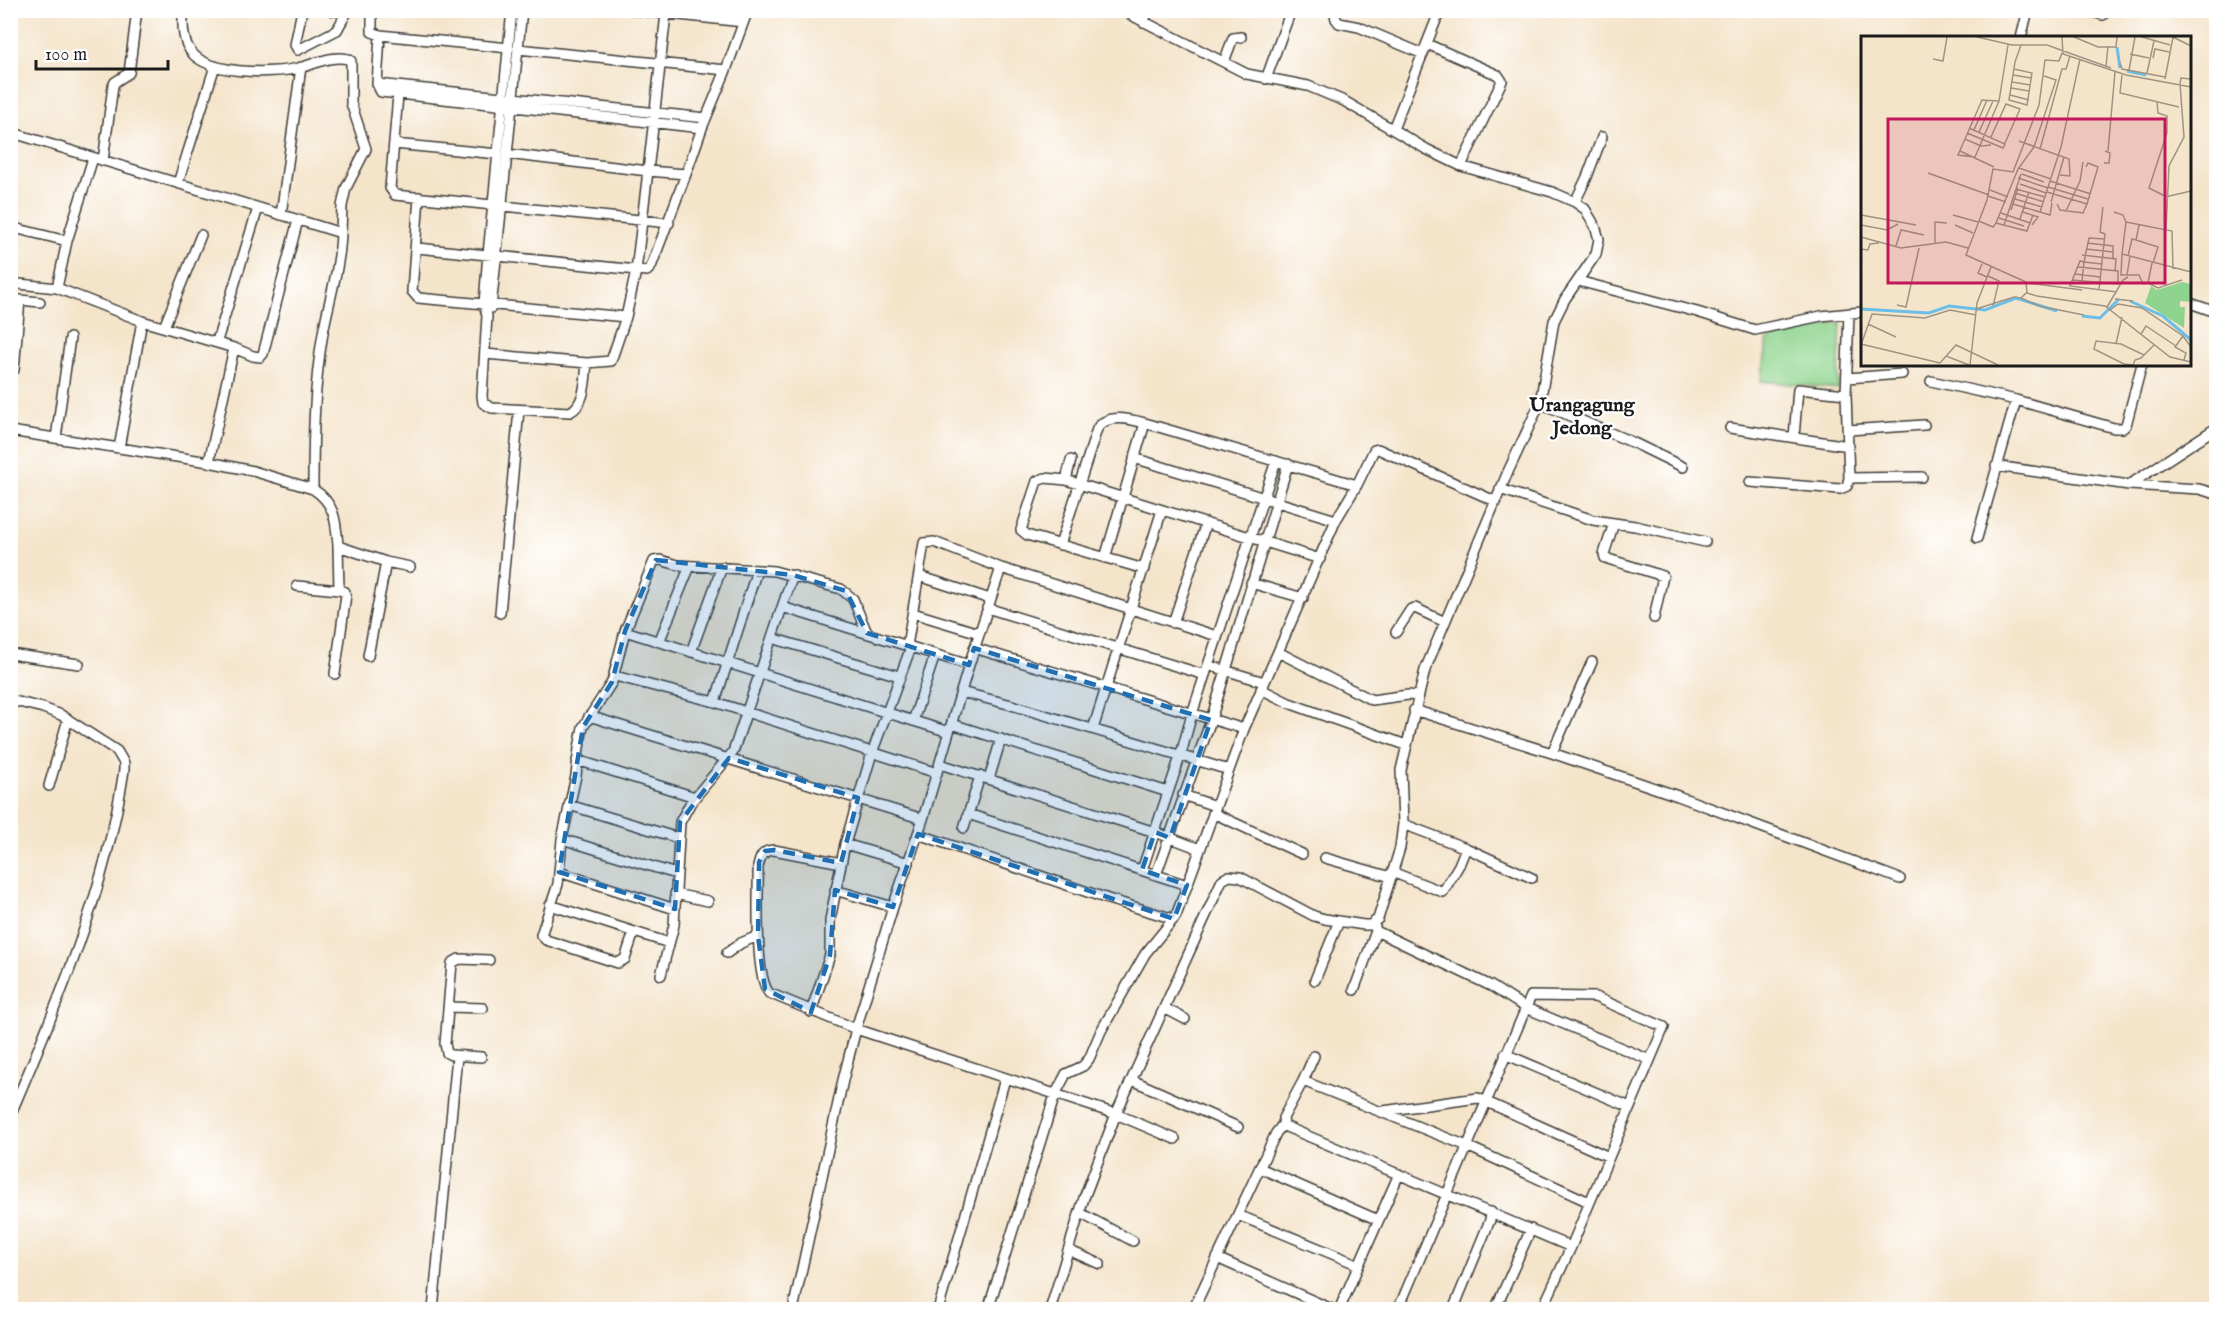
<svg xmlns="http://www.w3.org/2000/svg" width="2227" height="1320" viewBox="0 0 2227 1320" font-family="'IM FELL English',serif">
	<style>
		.green { fill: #8fd48e; stroke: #567855; stroke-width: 1.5 }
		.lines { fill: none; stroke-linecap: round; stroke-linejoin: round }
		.minor-casing { stroke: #3c3a36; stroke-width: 12 }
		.minor { stroke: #fff; stroke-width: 9 }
		.marked { fill: #1f6fb2; fill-opacity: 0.2; stroke: #1f6fb2; stroke-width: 4.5; stroke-dasharray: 12 8; stroke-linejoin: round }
		.labels { text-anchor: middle; stroke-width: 4.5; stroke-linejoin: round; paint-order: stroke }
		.quarter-label { font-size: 20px; font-weight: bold; fill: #1c1c1c; stroke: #fff }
		.inset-river { fill: none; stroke: #6bbee7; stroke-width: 3 }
		.inset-road { fill: none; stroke: #9e9484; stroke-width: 1.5 }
		.view { fill: #c2185b; fill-opacity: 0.15; stroke: #c2185b; stroke-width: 3 }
		.inset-edge { fill: none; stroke: #1c1c1c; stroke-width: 3 }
	</style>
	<rect width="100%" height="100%" fill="#fff"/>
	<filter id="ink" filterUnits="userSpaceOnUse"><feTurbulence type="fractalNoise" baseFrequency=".0167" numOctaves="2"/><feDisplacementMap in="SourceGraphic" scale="12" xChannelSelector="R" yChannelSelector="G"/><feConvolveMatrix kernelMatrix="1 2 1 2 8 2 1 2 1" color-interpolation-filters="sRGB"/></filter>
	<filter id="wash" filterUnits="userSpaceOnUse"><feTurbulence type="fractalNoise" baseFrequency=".008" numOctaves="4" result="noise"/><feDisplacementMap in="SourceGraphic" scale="24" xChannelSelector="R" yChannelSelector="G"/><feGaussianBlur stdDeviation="1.35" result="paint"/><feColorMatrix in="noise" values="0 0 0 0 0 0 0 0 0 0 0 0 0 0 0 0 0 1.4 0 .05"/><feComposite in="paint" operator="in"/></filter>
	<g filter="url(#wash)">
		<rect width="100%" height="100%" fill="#f4e4ca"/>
		<path class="green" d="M1841,322L1838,389L1761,381L1768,339Z"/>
	</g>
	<g filter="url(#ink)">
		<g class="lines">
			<g class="minor-casing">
				<path id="minor" d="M183,10C183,22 182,36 188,47C202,76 272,74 299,68C315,64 331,55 348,59L351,61V103L366,149L346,188L342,206L341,233
					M302,10L295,45L298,50L337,30L348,10
					M331,10L347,13
					M372,10V32L380,35L377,84L381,92L702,128
					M512,10L488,254L484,303L487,316L482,396L483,403L492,408L570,412C586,404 585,379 587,363
					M634,10L743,22
					M1334,10L1336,19L1339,23L1359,27L1423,54
					M2086,10L2103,15
					M1143,22L1149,10
					M380,35L509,48
					M2021,38L2028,10
					M1427,44L1498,75L1502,81L1461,166
					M518,49L726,70
					M1224,62L1233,38L1241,37
					M1266,79L1290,13
					M377,84L706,118
					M398,95L390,188L395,195L669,223
					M1393,129L1440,10
					M10,132L341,233C340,267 329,300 323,333C314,385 313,436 313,489C335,503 336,521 338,545L341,547L386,562L410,567
					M394,144L498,154
					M507,154L648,171L666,14
					M93,158L67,241L57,288L142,321L234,348L209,462
					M103,161L113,86L115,82L129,73L137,10
					M178,183L215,66
					M419,197L412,291L418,298L626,317
					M1575,202L1587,177L1602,137
					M281,215L301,67
					M10,227L67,241
					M417,248L647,271L651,267L686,174
					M1578,281L1697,312L1755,330L1821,316L1862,312
					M10,283L57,288
					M10,299L40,302
					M2190,303L2216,312
					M491,308L522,10
					M164,327L201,235
					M217,341L258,208
					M234,348L253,356L260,357L263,354L298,220
					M485,354L587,363L611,361L626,317L636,271L648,171L686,174L702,128L726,70L748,10
					M14,370L20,300
					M1847,378L1902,374
					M1931,381L2016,400L2114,428H2123L2126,425L2142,364
					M1540,403L1634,443L1683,467
					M1730,428L1849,446
					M1848,430L1924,425
					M10,431L209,462L253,471L313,489
					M1794,437L1798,389L1846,394
					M56,438L70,338
					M119,448L142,321
					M1134,458L1336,520
					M1071,460L1066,480L1045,478L1037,481L1021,530L1027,535L1144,569
					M1996,466L2129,485L2199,489L2216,494
					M1849,478L1922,477
					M1066,480L1320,559
					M1750,482L1840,489L1847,486L1849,478L1846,394L1849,313
					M1357,485L1374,450L1378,449L1495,501
					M2129,485L2216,428
					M1500,489L1593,520L1635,526L1705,542
					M1614,523L1604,554L1605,558L1663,576L1654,618
					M1977,538L2016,400
					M1105,558L1145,423
					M919,576L990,599
					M1251,583L1303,598
					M297,586L339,590
					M782,607L969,665
					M987,608L1205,675
					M500,613L519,410
					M913,613L979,633
					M1173,623L1206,523
					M625,631L654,561L660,560L678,565L774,571L841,589L853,599L867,633
					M1396,632L1411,609L1415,608L1445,622
					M772,638L899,676
					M659,642L690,566
					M907,646L924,543L934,542L1001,568
					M974,648L1244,729
					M691,652L722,567
					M1278,652L1372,700L1408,695L1418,696
					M10,654L79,664
					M368,656L386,562
					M1208,665L1264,682
					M335,674L346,595L345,592L339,590L338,545
					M615,676L715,702L937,773
					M1261,689L1289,703L1406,745
					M961,692L1008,704L1229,770
					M10,700L43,708L61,715L117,751L124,763V770C106,891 58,1003 10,1116
					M715,702L757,570
					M1414,710L1552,753L1678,796L1900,879
					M589,716L923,819
					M913,721L935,655
					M952,724L1168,792
					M1093,729L1162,510
					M1552,753L1592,662
					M577,760L695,797
					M940,764L1155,832L1200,849
					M989,779L1001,739
					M49,786L68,719
					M1183,795L1215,806
					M569,805L678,838
					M1213,813L1302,854
					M968,814L1187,885
					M1403,824L1466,848L1532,878
					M964,828L980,776
					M918,834L1108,899L1174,919
					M562,839L676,874
					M845,844L909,863
					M1325,858L1391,877
					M841,863L774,850C763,850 760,857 758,867C759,893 754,975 769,993L856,1029L1116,1114L1175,1139
					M1142,870L1181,754L1192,714L1250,538L1276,461
					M559,872L675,909
					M1392,872L1443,892L1459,865L1466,848
					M1156,875L1211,720L1288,464
					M835,890L893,907
					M675,894L708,901
					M550,905L669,943
					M1376,931L1491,986L1526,1008L1650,1060
					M634,932L625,959L618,963L546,940L541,935L558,884L562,839L576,776L579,748L583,727L612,682L625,631L949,732
					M727,953L741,943L758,936
					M661,975L674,925L680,822L691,802L733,752L793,575
					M1315,980L1339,921
					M1354,990L1376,931L1375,927
					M449,1007L483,1008
					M1164,1008L1185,1019
					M811,1012L830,955V920L845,844L872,753L911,647
					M1505,1054L1630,1107
					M481,1057L451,1055L447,1053L445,1044L452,963L459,959L489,960
					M1132,1080L1238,1127
					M1303,1081L1314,1056
					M1383,1111L1478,1098L1609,1157
					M1260,1168L1378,1220
					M1080,1213L1133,1241
					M1238,1215L1359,1265
					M1571,1247L1284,1126L1283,1118L1303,1081L1467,1146L1589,1202
					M1068,1250L1100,1264
					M1217,1258L1334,1310
					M433,1310L457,1056
					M793,1310L843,1080L856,1029L893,907L923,819L969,665L1001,568L1217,636
					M938,1310L1005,1079
					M988,1310L1055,1095L1066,1074L1083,1066L1089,1059L1101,1031L1145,954L1176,916L1244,729L1336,520L1357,485L1145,423C1130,419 1106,413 1097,429L1060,545
					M1050,1310L1084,1198L1116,1114L1222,880L1229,876L1240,877L1314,916L1325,919L1364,925H1370L1378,919L1400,848L1403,824L1401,770L1425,670L1507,474L1540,403L1554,321L1565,299L1596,254L1599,239L1595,226L1585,209L1575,202L1552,192L1461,166L1426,149L1344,101L1308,86L1247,74L1121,10
					M1193,1310L1276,1133L1283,1124
					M1339,1310L1399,1174
					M1398,1310L1531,996L1595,997L1664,1027L1571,1247L1542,1310
					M1453,1310L1490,1220L1491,1212
					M1495,1310L1531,1229"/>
			</g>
			<use href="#minor" class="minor"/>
		</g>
	</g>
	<path class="marked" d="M656,560L793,575L846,591L867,633L969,665L974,648L1211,720L1170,838L1155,832L1142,870L1187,885L1174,919L918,834L893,907L835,890L830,955L811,1012L765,989L758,936L759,862L765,851L774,850L841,863L858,798L729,758L680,822L675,909L559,872L583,727L612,682L625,631Z"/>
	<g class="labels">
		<g class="quarter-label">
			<text x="1582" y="411">Urangagung<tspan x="1582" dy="23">Jedong</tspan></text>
		</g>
	</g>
	<g transform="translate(1861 36)">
		<rect width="330" height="330" fill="#f4e4ca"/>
		<path d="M321,246L330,248V266L319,265V271H324L323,292L284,267L290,250L296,254Z" fill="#8fd48e"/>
		<path class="inset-river" d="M256,11L259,32M266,35L285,39M269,265L302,280L330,304M0,273L68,277L88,270L124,274L155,262L196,275M221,280L239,282L258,263"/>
		<path class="inset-road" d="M116,1L151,9H186L250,32M201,1L202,18L265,39L330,51M213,1L237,11H255L256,1M281,1L309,9M312,1L330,10M201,17L198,25L184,24L178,69L152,136L132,133L126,164L105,219L165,246L166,257L176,260L244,270L309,321L330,326M269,18L288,22M292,22L294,13L308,16M72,23L82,25L86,1M259,27L261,33L304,41M245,31L247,10M153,33L171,37L166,69L148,64L154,26L160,9M268,34L274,1M286,37L293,5M152,39L170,42M261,39L259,57L318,71M304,43L312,1M151,46L169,49M150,52L168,55M149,59L168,64M296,66L297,77L306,80V97L288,152L304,160M113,94L126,64M118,96L132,65M106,97L142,112L144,108L108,92M130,101L145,68L159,73L144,107M104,103L120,110L130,109M158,105L208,123L209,140L199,139M179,113L201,33H205L209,20M99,115L133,131M247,115L254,36M114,121L138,65L147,9M114,121L97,119L121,64L138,65M243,127H248L249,117L244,115M158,132L190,143M67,137L128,159M161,138L183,146M157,142L187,152M189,145L230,158M159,148L185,157M187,151L227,163M155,153L184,161M129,154L147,161M186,156L226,168L237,131L227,127L225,131M154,157L183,166M127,160L145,166M304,161L330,155M154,163L181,171M190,166L203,121M152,168L179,176L200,111L219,23M196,168L199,174L222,177L226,168M150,174L157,152M205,175L219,145L222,126M162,176L177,181L171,189M179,176L189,179L191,167M253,176L262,179L265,186L261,218L330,236M140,177L169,187M0,179L55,189M92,179L117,186M172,179L166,195L135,187L157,133L173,111L195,44L183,40M138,182L163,190M159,183L168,156M118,185L132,191L135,187M265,186L311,195L312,233M0,189L26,194L37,188M94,189L112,197M143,189L160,138M278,189L275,204L297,211L292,227M305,194L308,130L323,101L319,48L320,42L330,43M0,201L40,212L85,206L107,212M244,203L228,202L223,226L219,225L209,250L256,256M226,207L252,210V222M74,208V186L86,187M35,210L40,194L63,199M0,213L7,214L9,208L18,207M225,213L252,216M261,218L260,239H278L282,248L287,247L291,227M221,219L255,223L254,235M267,220L271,203L275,204M122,226L117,237L126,241M214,238L239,241M266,239L269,220M127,240L138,245L132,270M211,244L257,248V235L217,231M221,245L223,226L241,228M167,247L221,254M287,247L297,252L321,244M238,254L244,198L239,196L242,171M160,262L178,270L223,279M254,263L272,265M36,269L45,271L58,212M246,271L262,244L267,241M115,273L153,261L160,262L166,256M249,274L257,268L281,272L322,300L330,311M7,288L35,301M280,298L285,290L315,310M322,300L314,311L325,317L323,324M0,308L79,327M255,308L261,281M0,309L11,278L64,282L89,274L115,279M283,319L260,308L235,305L233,313L263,328L272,329L274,324L280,322L293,309M85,320L108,329M79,327L95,309L137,329M109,329L116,267L130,231"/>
		<path class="view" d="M27,83H304V247H27Z"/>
		<rect width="330" height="330" class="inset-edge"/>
	</g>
	<rect width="2227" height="1320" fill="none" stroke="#fff" stroke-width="36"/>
	<path d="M36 60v9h132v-9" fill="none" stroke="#1c1c1c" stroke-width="3"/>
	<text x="45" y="60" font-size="18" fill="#1c1c1c" stroke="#ffffff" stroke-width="4.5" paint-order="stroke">100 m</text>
</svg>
